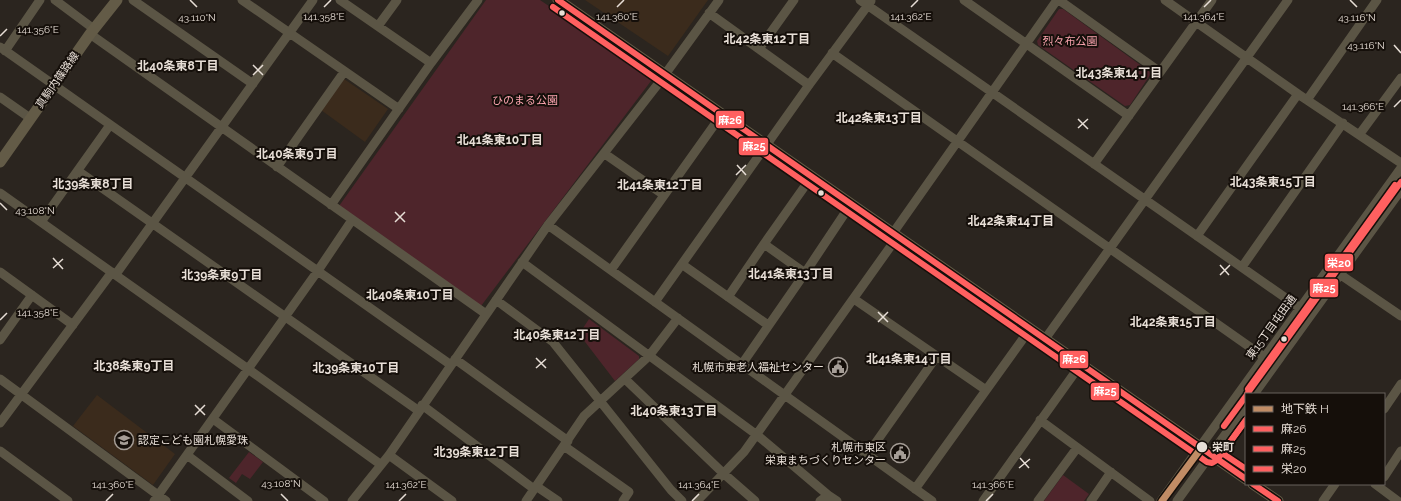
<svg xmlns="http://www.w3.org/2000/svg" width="1401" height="501" viewBox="0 0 1401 501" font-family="Raleway,'Noto Sans JP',sans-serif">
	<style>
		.built { fill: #3b2b1c }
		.green { fill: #4e252b }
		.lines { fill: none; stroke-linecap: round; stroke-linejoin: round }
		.minor { stroke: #5b5545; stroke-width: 9 }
		.major { stroke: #635b47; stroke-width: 11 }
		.bus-1-casing { stroke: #150f0a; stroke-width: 9 }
		.bus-2-casing { stroke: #150f0a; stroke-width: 9 }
		.bus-3-casing { stroke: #150f0a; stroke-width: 9 }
		.bus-1 { stroke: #ff6060; stroke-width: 6 }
		.bus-2 { stroke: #ff6060; stroke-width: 6 }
		.bus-3 { stroke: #ff6060; stroke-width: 6 }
		.metro-1-casing { stroke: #150f0a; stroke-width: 10 }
		.metro-1 { stroke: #c18c65; stroke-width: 7 }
		.ticks { fill: none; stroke: #e7ded6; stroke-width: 1.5 }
		.bus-dot { fill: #e7ded6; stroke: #150f0a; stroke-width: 1.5 }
		.labels { text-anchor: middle; stroke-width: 4; stroke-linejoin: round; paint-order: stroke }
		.park-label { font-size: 11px; fill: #f9a3ae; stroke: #150f0a }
		.street-label { font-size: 11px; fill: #e7ded6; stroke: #150f0a }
		.poi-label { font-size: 11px; fill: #e7ded6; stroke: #150f0a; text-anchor: end }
		.stop-label { font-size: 11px; font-weight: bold; fill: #e7ded6; stroke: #150f0a; text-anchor: start }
		.neighbourhood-label { font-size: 12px; font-weight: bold; fill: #e7ded6; stroke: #150f0a }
		.ticks-label { font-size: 10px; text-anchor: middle; fill: #e7ded6; stroke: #150f0a; stroke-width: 4; stroke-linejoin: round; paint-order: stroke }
		.line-badge { stroke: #150f0a; stroke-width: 1.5 }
		.badge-label { font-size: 11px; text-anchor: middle; font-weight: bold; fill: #fff }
	</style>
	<rect width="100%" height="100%" fill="#2b251f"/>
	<path class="built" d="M585,0H708L668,56Z
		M344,79L388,109L365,142L321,110Z
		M97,395L175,454L153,485L73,426Z"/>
	<path class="green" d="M486,0H540L654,77L481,306L339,206Z
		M1059,9H1063L1150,72V75L1130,105L1125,106L1038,45L1037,41Z
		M589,319L639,356V359L615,381L579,334Z
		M249,452L263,462L250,479L242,474L236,483L229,478Z
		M1063,475L1089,494L1084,501H1044Z"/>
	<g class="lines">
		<path class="minor" d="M55,0L94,29
			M133,0L253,84
			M242,0L399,109
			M340,0L431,63
			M860,0L1310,315
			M964,0L1129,116
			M1059,0L1160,72
			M1165,0L1298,94L1401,163
			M709,13L809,85
			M378,26L397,0
			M90,34L486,314
			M0,47L451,365
			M759,49L794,0
			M5,51L40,0
			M832,53L1264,357
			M0,97L30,118
			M1307,100L1377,0
			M1359,135L1401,78
			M605,154L664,195
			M1094,164L1212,0
			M277,167L344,72
			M78,171L419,411
			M0,193L248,369L380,464
			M331,205L431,63L478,0
			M41,222L110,125
			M548,225L932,501
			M893,233L1057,0
			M1197,236L1298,94
			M764,244L812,176
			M522,262L757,435L828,495
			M683,265L768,325
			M1242,267L1343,123
			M611,270L722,114
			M1335,271L1401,316
			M0,272L73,325
			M805,273L851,204
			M116,274L313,0
			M728,297L764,244L805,273L742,364
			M854,299L986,390
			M496,300L553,342L671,490L682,501
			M655,302L809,85L871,1
			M1045,339L1288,0
			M0,340L32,295
			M455,359L568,441
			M0,379L166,501
			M625,379L723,473L755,501
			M1254,394L1401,190
			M422,405L534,489
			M1384,409L1401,384
			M213,419L324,501
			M1040,420L1150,501
			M0,423L112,272
			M564,446L629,492L623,501
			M0,451L68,501
			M187,455L248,501
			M389,455L452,501
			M867,455L937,356
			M1384,477L1401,451
			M1375,484L1398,501
			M536,486L558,501
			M915,489L1030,329
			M154,501L317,272L352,220
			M352,501L389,455L548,225L658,84L719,0
			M526,501L584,416L649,356L678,318
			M697,501L744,452L898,236
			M820,501L828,495L837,501
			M983,501L1081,364
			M1038,501L1077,448
			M1091,501L1111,472
			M1161,501L1401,168
			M1177,501L1246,406
			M1323,501L1335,484"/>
		<path class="major" d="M558,0L1246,479
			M0,162L90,34L117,0
			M1253,484L1278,501"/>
		<g class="bus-1-casing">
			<path id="bus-1" d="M558,0L1246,479
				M1253,484L1278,501"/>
		</g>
		<g class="bus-2-casing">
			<path id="bus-2" d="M553,7L1207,462L1212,463L1217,460L1246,420
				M1247,394L1401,182
				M1224,426L1246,396"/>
		</g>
		<g class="bus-3-casing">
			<path id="bus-3" d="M1248,389L1395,185
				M1246,420L1222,453L1246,469"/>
		</g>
		<use href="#bus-1" class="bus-1"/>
		<use href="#bus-2" class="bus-2"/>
		<use href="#bus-3" class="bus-3"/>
		<g class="metro-1-casing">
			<path id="metro-1" d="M1162,501L1202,447"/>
		</g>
		<use href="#metro-1" class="metro-1"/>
	</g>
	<path class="ticks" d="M190,0L197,7M1350,0L1357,7M324,7L331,0M617,7L624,0M911,7L918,0M1204,7L1211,0M0,36L7,29M1394,45L1401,53M253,65L263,75M253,75L263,65M1394,107L1401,100M1078,119L1088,129M1078,128L1088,119M737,165L746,175M736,175L746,165M0,203L7,210M395,212L405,222M395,222L405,212M53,258L63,269M1220,265L1229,275M53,268L63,259M1220,275L1230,265M878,312L888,322M0,320L7,313M878,322L888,312M536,358L546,368M536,368L546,359M195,405L205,415M195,415L205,405M1020,458L1029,468M1019,468L1030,459M281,494L288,501M106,501L113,494M399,501L406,494M692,501L699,494M986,501L993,494"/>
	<defs>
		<g id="civic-ring" transform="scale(1)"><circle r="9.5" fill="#150f0a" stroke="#a59d96" stroke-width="1.5"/><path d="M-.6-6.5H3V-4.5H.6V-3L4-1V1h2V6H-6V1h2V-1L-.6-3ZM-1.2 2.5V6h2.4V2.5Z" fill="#a59d96"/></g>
		<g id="school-ring" transform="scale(1)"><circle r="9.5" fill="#150f0a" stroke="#a59d96" stroke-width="1.5"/><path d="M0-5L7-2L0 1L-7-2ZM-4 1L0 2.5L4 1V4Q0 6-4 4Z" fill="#a59d96"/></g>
	</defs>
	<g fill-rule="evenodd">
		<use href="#civic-ring" x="838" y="367"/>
		<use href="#school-ring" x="124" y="440"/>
		<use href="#civic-ring" x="900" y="453"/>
	</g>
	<g class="bus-dot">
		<circle cx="562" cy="13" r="3.5"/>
		<circle cx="821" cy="193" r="3.5"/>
		<circle cx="1284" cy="339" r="3.5"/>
		<circle cx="1202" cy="447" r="6"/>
	</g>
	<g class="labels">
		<g class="park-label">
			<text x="1070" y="45">烈々布公園</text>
			<text x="525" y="104">ひのまる公園</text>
		</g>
		<g class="street-label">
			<text transform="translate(57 80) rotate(-55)" y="4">真駒内篠路線</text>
			<text transform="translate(1271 327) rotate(-54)" y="4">東15丁目屯田通</text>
		</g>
		<g class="poi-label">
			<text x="824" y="371">札幌市東老人福祉センター</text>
			<text x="138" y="444" text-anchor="start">認定こども園札幌愛珠</text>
			<text x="886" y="451">札幌市東区<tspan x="886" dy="13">栄東まちづくりセンター</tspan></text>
		</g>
		<g class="stop-label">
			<text x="1212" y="451">栄町</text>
		</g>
		<g class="neighbourhood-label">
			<text x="767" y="43">北42条東12丁目</text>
			<text x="178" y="70">北40条東8丁目</text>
			<text x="1119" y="77">北43条東14丁目</text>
			<text x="879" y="122">北42条東13丁目</text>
			<text x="500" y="144">北41条東10丁目</text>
			<text x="297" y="158">北40条東9丁目</text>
			<text x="1273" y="186">北43条東15丁目</text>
			<text x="93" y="188">北39条東8丁目</text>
			<text x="660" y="189">北41条東12丁目</text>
			<text x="1011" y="225">北42条東14丁目</text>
			<text x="791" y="278">北41条東13丁目</text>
			<text x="222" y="279">北39条東9丁目</text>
			<text x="410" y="299">北40条東10丁目</text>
			<text x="1173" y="326">北42条東15丁目</text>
			<text x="557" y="339">北40条東12丁目</text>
			<text x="909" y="363">北41条東14丁目</text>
			<text x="134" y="370">北38条東9丁目</text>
			<text x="356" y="372">北39条東10丁目</text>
			<text x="674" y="415">北40条東13丁目</text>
			<text x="477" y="456">北39条東12丁目</text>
		</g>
	</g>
	<g class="ticks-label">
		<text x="324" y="20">141.358°E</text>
		<text x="911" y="20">141.362°E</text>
		<text x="1204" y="20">141.364°E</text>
		<text x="617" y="20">141.360°E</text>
		<text x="197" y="21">43.110°N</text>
		<text x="1357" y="21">43.116°N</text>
		<text x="38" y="33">141.356°E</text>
		<text x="1366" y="49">43.116°N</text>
		<text x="1363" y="110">141.366°E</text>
		<text x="35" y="214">43.108°N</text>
		<text x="38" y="316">141.358°E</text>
		<text x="281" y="487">43.108°N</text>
		<text x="113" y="488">141.360°E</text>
		<text x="406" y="488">141.362°E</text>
		<text x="699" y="488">141.364°E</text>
		<text x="993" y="488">141.366°E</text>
	</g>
	<g class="line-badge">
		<rect x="715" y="110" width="30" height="19" rx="4" fill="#ff6060"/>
		<rect x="738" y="137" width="31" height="19" rx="4" fill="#ff6060"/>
		<rect x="1324" y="253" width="30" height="19" rx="4" fill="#ff6060"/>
		<rect x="1309" y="278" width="30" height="20" rx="4" fill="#ff6060"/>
		<rect x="1059" y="350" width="30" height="19" rx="4" fill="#ff6060"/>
		<rect x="1090" y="382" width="30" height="19" rx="4" fill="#ff6060"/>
	</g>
	<g class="badge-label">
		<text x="730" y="124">麻26</text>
		<text x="754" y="150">麻25</text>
		<text x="1339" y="267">栄20</text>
		<text x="1324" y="292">麻25</text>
		<text x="1074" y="363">麻26</text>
		<text x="1105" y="395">麻25</text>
	</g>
	<rect x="1245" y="393" width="140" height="92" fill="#150f0a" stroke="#69625c"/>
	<rect x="1253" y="406" width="20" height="6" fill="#c18c65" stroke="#69625c"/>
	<text x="1281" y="413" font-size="12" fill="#e7ded6">地下鉄 H</text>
	<rect x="1253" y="426" width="20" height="6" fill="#ff6060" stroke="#69625c"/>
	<text x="1281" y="433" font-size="12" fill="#e7ded6">麻26</text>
	<rect x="1253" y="446" width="20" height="6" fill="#ff6060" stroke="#69625c"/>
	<text x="1281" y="453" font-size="12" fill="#e7ded6">麻25</text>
	<rect x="1253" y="466" width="20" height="6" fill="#ff6060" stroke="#69625c"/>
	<text x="1281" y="473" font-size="12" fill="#e7ded6">栄20</text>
</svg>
